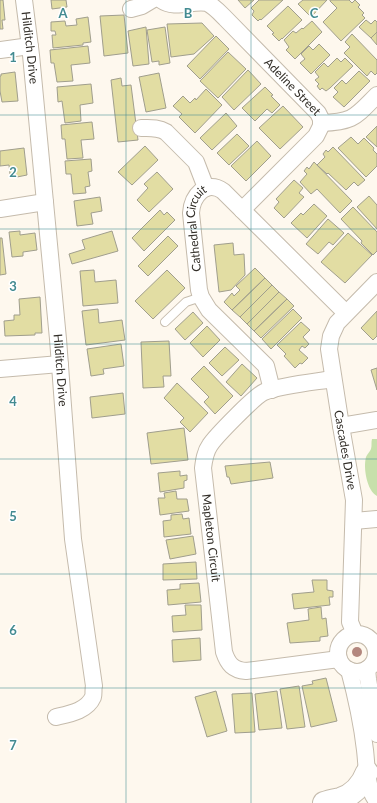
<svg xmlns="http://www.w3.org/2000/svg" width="377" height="803" viewBox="0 0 377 803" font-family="Lato,sans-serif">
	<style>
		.water { fill: #c7e0ab }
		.building { fill: #e2dda3; stroke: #a09e8d }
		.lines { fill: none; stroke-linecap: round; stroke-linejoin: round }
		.lane-casing { stroke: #c5bbac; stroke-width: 10 }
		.street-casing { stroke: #c5bbac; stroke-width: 18 }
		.primary-casing { stroke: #c5bbac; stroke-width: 24 }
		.lane { stroke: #fff; stroke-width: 8 }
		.street { stroke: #fff; stroke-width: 16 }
		.primary { stroke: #fff; stroke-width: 22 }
		.tree { fill: #b3877e }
		.grid { fill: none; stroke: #438b91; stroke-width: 1; stroke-opacity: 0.55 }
		.labels { text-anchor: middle; stroke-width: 3; stroke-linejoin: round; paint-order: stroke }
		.street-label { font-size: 12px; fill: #322e28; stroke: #fff }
		.grid-label { font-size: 13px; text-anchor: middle; font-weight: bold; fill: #438b91; stroke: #fff; stroke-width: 3; stroke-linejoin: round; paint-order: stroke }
	</style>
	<rect width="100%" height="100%" fill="#fef8ee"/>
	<path class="water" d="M372,439H377V496C367,491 363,468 366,457C367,454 370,452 371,449C372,446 371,442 372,439Z"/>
	<path class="building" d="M0,0H3L5,20H2L3,29H0Z
		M51,0H66L67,7L52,9Z
		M238,0H254L245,8Z
		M259,0H283L261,20L260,19L258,21L252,15L254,11L251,8Z
		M303,0H327L311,17L298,4Z
		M330,0H349L352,3L355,0L360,5L358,7L364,13L362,15L365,18L341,41L323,22L337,8L330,1Z
		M288,6L302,20L282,39V38L279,41L272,34L274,33L267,26Z
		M124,15L128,53L104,56L100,16Z
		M88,17L91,42L83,43V45L53,48L52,35H56L55,31H51V22L65,21L66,26L77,25L76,19Z
		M366,20L371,24L375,20L377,22V32L371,38L359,27Z
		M312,21L322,32L295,59L286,50L289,47L284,40L293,31L296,33L302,28L303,29Z
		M202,23L214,36L194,54L171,57L167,24Z
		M146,27L149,64L133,66L128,31Z
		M165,27L170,63L159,65V61L152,62L147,30Z
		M377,32V45L371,38Z
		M352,34L377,60V73L375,75L371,71L367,76L344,53L350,47L345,42Z
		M216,36L229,49L200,79L187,66Z
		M319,44L330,55L311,74L300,63L305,59L301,54L309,46L313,50Z
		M88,46L90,63L71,65L73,81L57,82L54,63H51L50,50Z
		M228,52L246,69L218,98L200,81Z
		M337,58L341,62L345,58L353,66L330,88L326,91L322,88L320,90L317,86L319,84L315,80L319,77L315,72L324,63L328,67Z
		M248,70L261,84L234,110L222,97Z
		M359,71L370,81L344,107L333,97L338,92L334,88L342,80L346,84Z
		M15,72L18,101L2,102L0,91V76H1V74Z
		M159,73L166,108L146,112L139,77Z
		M121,78L122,86L131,85L138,140L118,142L111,80Z
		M91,84L93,103L80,105L81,121L65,123L62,101L58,102L57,87Z
		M265,87L273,95L271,96L280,105L272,113L267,109L255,121L242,108Z
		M206,89L222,105L195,133L179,117L182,114L173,106L183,96L190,103L195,98L196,100Z
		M283,106L303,127L280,149L259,128Z
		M226,113L237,126L212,150L200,138Z
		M92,122L94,139L81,140L83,158L67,159L65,139H62L61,125Z
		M377,126V147L366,137Z
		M237,134L249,146L229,165L217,153Z
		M351,137L358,144L364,138L374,148L373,150L377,154V166L366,177L338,148Z
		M257,141L271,156L246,181L231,166Z
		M145,146L158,160L132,185L118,172Z
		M333,147L365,180L358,186L354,182L346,190L328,173L327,174L317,165L325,157L323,154L326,150L328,152Z
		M24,148L27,175L17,177L16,174H10L9,165L0,166V151Z
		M91,159L92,171L88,172L90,186L85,187L86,193L73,194L71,174H66L65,161Z
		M314,162L352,201L340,213L317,189L311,194L300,182L307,174L304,171L307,167L309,169Z
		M157,172L173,189L149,212L137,200L148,188L144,184Z
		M294,180L303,188L299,193L304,197L284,218L274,208L279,202L276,199Z
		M369,196L377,205V229L357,207Z
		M100,197L102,211L91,213L93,224L77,226L74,201Z
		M314,204L327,216L307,238L291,223L301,213L303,215Z
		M353,207L377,232V251L373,255L361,243L362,241L341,219Z
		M160,210L164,215L167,212L175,220L144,251L132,238Z
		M328,219L344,233L333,245L329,242L318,254L306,244Z
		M20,231V235L35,233L37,250L23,252V256L12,257L9,232Z
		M112,231L118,251L72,264L69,254L85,249L82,240Z
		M348,233L372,255L345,283L321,262Z
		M168,236L178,246L148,276L138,266Z
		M0,238H2L6,274L0,275Z
		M233,243L234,255L244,254L245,275L231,290L219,292L214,245Z
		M255,268L265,278L232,310L224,302L232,293L234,296L240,290L236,286Z
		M94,270L95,282L116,280L118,303L83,306L80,271Z
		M167,270L185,288L153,319L135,301Z
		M265,278L272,285L240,317L232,310Z
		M272,285L279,292L247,324L240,317Z
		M279,292L287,299L254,331L247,324Z
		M40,297L42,333H35V335L5,336L4,321L14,320V315H20L19,299Z
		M287,299L294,306L261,338L254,331Z
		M98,309L99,323L122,320L125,340L86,345L82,311Z
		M293,309L302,318L271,349L262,339Z
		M377,311V336L373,340L361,328Z
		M193,312L203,323L185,340L175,329Z
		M301,322L310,330L303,337L309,344L305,348L302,346L299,350L308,358L302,364L300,363L295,368L284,356L286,354L277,345Z
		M207,326L220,340L203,357L190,343Z
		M169,341L171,376H163L164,387L143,388L141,342Z
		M121,344L124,366L103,369L104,374L91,376L87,349Z
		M225,347L239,360L222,376L209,363Z
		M242,364L257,378L241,396L226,382Z
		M204,366L233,396L215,414L204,402L209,397L191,379Z
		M377,368V390L371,370Z
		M177,383L208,413L190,432L180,422L184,418L164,398Z
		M123,393L125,414L92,418L90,397Z
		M184,428L188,460L151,464L147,433Z
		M270,462L273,478L231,484L229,477H227L225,466Z
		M180,471V476L187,475V480L184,481V488L160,492L158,473Z
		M176,491L177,499H187L189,511L160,515L158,498H165L164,493Z
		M182,514L183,519L189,518L191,534L164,537L163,521L171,520V515Z
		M193,536L196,554L170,559L166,540Z
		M196,562L197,579L163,580V564Z
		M312,580H327V590L333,591V597H329L330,605L294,609L292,594L314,592Z
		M199,583L201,602L168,605L167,590L180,589V584Z
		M185,605H201L202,630L173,632L172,616L186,615Z
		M321,607L322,619L326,618L328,636L320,637V641L290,643L287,623L309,620L308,609Z
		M200,638L201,660L173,662L172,640Z
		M326,678L337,721L311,727L302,686L313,684L312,681Z
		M299,686L305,727L287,729L280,689Z
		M216,691L227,731L207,737L195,697Z
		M277,691L282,728L259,730L255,694Z
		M252,693L255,732L235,733L232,694Z"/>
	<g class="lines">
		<g class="lane-casing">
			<path id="lane" d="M165,322L186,302L201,297"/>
		</g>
		<g class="street-casing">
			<g id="street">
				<path id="s1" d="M24,0L31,55L58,339L73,539L94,686C93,689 94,694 93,697C87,711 69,714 56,717"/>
				<path id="s2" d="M161,0C175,10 192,0 207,3C214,6 221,14 226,19L318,113L321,119V126L316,136L242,210"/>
				<path d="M131,9L142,6L152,0"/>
				<path d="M0,50L30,46"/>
				<path d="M321,123C354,122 355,117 377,95"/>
				<path d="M141,128C150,128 158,127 166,132L196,162L206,188"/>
				<path d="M0,209L45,202"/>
				<path d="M0,369L60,364"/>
				<path id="s3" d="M333,379C314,382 282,385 264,392C255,396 216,436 210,445C205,452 204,460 203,468L224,652C228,664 233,670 246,671L339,659"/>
				<path id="s4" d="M272,390L266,366L209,310L201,297L199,290L191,213C192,196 206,179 223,191L346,313"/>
				<path d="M341,426L377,420"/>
				<path d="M354,521L377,519"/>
				<path d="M355,634L350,622L354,500L341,426L329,349L331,336L337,323L377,282"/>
				<circle cx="357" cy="653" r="19"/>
				<path d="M367,669L368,679L377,734"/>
				<path d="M349,670C356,696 362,724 365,750C367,766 366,789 377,801"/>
			</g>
		</g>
		<g class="primary-casing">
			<path id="primary" d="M324,803C329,801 335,800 340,799C353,795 362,785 367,772"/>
		</g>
		<use href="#lane" class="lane"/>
		<use href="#street" class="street"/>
		<use href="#primary" class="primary"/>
	</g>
	<circle class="tree" cx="357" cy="652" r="5"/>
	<path class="grid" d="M126,0V803M251,0V803M0,115H377M0,229H377M0,344H377M0,459H377M0,574H377M0,688H377"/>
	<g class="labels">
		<g class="street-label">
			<text dy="4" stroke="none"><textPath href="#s1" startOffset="48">Hilditch Drive</textPath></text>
			<text dy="4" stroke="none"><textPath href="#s2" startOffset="167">Adeline Street</textPath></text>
			<text dy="4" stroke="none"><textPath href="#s4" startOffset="190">Cathedral Circuit</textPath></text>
			<text dy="4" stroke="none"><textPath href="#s1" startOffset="372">Hilditch Drive</textPath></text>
			<text transform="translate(345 450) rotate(80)" y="4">Cascades Drive</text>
			<text dy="4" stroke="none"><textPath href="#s3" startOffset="241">Mapleton Circuit</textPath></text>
		</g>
	</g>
	<g class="grid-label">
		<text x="63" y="18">A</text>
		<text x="188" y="18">B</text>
		<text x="314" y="18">C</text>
		<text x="13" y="62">1</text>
		<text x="13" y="177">2</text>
		<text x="13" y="291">3</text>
		<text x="13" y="406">4</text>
		<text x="13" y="521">5</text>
		<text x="13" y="635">6</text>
		<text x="13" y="750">7</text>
	</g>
</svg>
